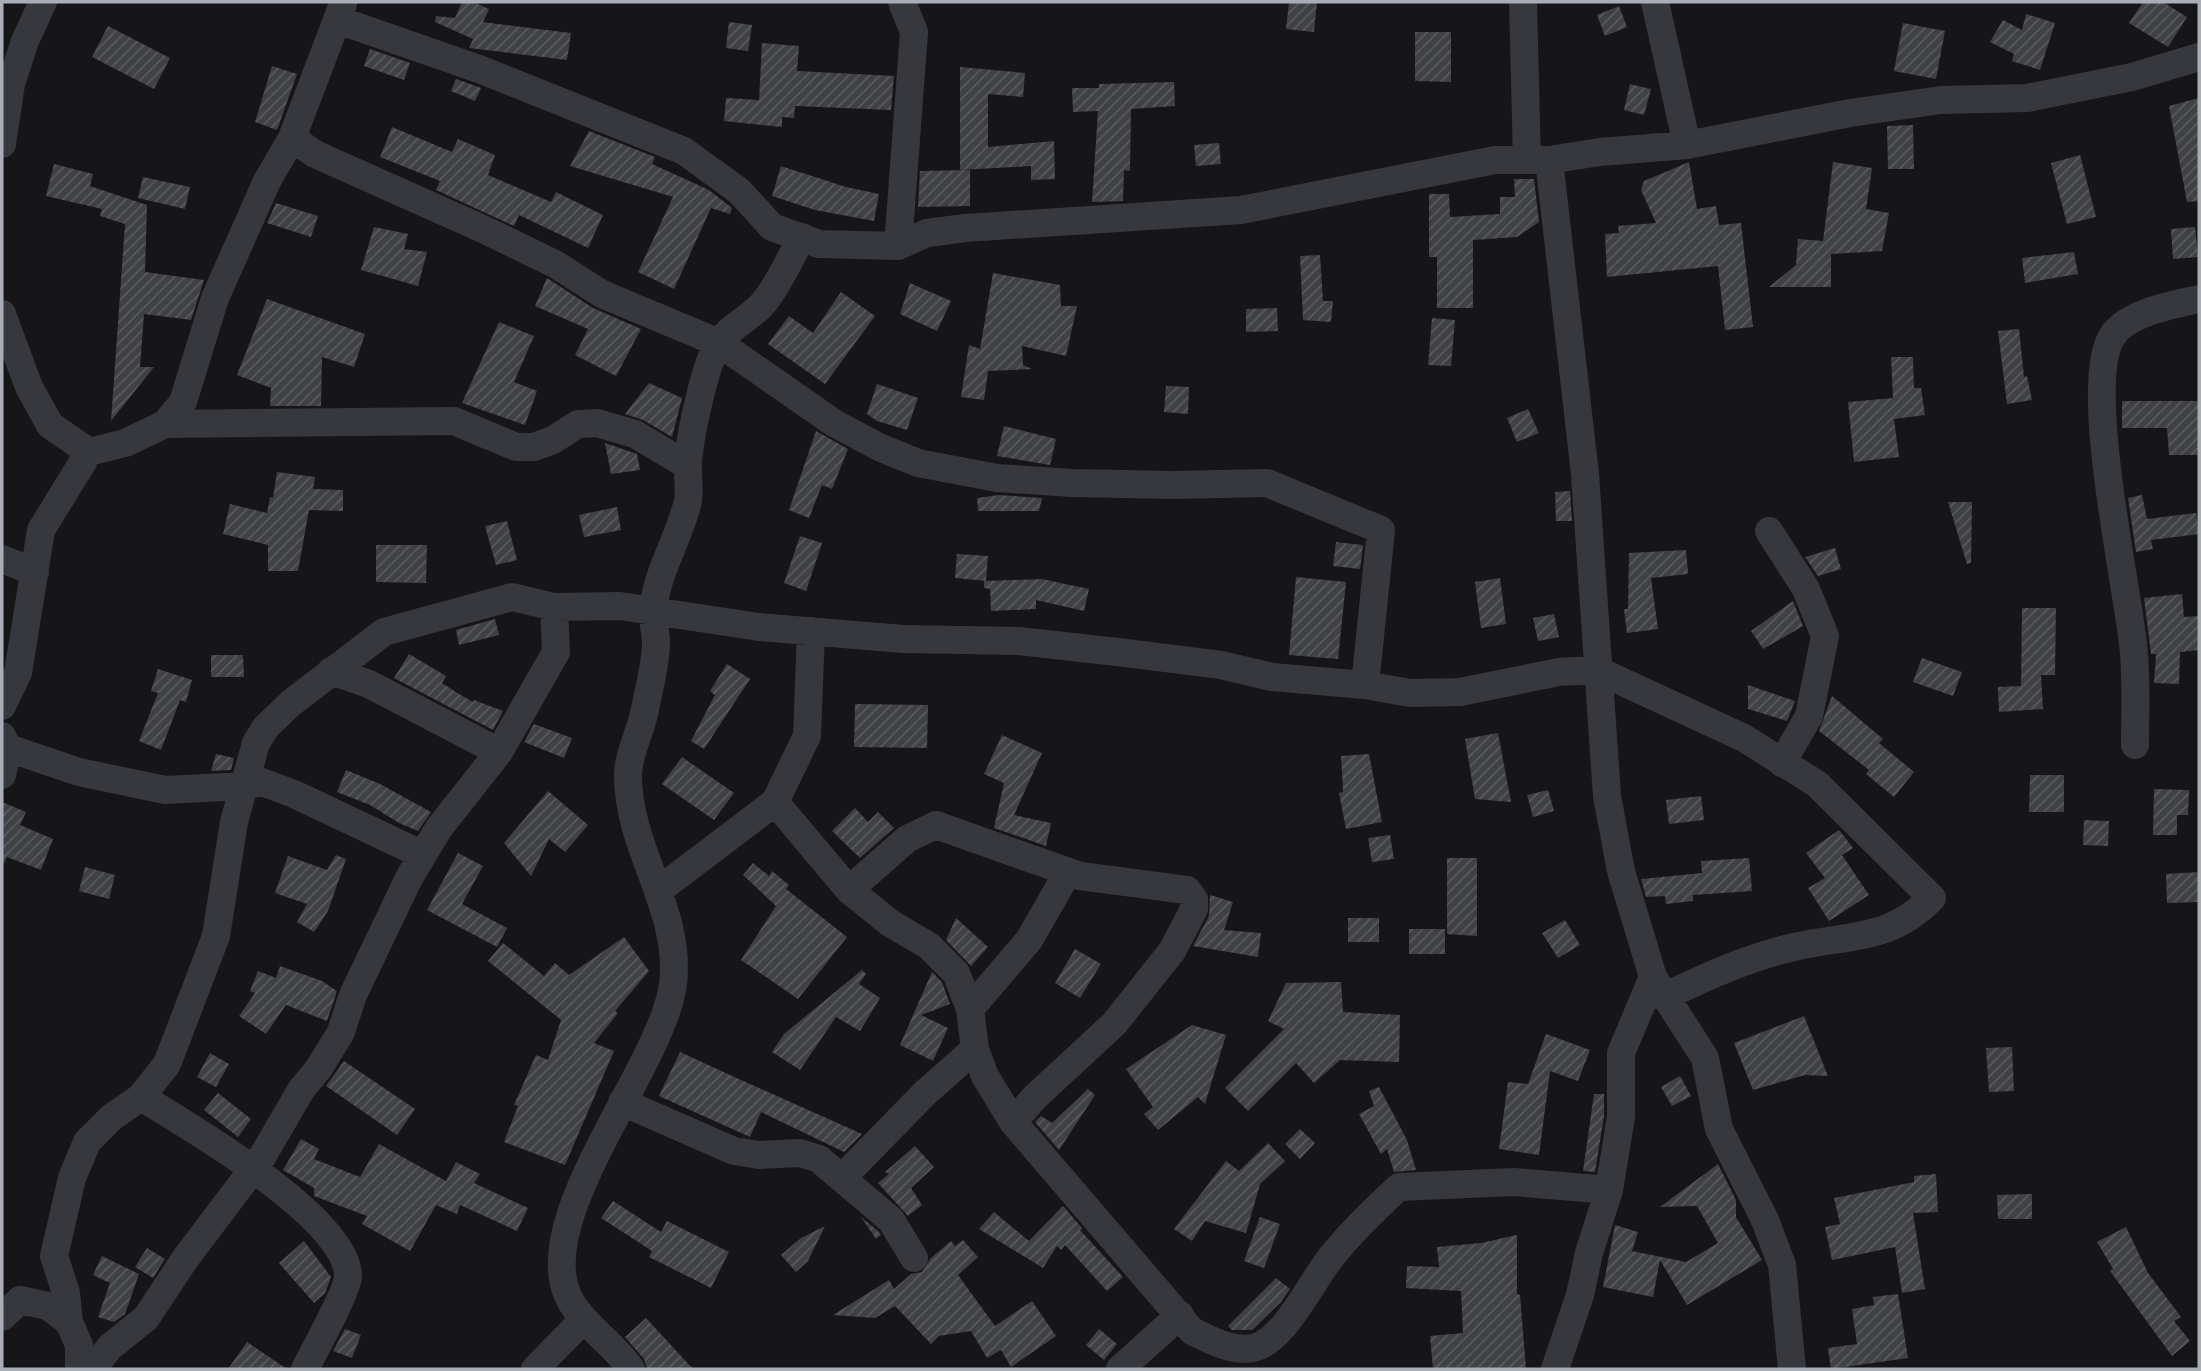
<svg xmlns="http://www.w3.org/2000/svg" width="2201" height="1371" viewBox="0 0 2201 1371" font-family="'Nunito Sans',sans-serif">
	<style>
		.building { fill: url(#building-hatch) }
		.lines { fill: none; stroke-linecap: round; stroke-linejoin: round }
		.street { stroke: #37383d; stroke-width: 28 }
	</style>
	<defs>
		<pattern id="building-hatch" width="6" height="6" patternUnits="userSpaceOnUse" patternTransform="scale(1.75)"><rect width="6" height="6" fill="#404145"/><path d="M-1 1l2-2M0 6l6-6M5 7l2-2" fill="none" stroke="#595a5e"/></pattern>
	</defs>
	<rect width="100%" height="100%" fill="#161618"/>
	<path class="building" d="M462,2H473L489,9L483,22L571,33L567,60L469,48L473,39L435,22L436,16L455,18Z
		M1289,2H1317L1314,32L1286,29Z
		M2143,2H2163L2187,17L2168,47L2129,23Z
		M1619,6L1627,27L1605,36L1597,15Z
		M2026,14L2055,23L2040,70L2012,61L2014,54L1990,42L2003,20L2022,30Z
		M729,22L752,25L748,51L726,48Z
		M1903,23L1945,31L1936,79L1894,71Z
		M108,26L170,58L154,89L92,57Z
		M1415,32H1451V82L1415,81Z
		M762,43L799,46L797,71L894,76L891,110L795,106L794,118L782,117V127L724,121L726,98L759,100Z
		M370,49L410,63L404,80L364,66Z
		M272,66L297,74L277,130L255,122Z
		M960,67L1025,73L1023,97L988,94V147L1054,141L1055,179L1031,180V166L960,170Z
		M456,79L481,88L475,101L451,91Z
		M1174,82L1175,106L1131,109L1130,171L1124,170L1123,201L1092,202L1098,111L1073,112L1072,88H1099V84Z
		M1630,84L1651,89L1644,115L1624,110Z
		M2199,98V201L2187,202L2169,106Z
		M1913,125L1914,169H1888L1887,126Z
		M392,127L452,152L458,139L495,155L488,175L551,202L556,192L603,215L588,248L519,215L514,226L436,190L440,181L380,157Z
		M589,131L655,157L652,164L709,190L732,208L730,214L711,208L674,289L638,272L673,197L570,166Z
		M1219,143L1221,164L1196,166L1194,145Z
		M2080,155L2096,217L2067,224L2051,163Z
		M1689,162L1697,209L1716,206L1719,225L1741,223L1753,327L1725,330L1718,266L1607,277L1605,234L1619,233L1618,226L1656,223L1641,190L1644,181Z
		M1833,162L1872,168L1866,209L1889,213L1882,251L1831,254V287H1769L1796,265L1798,239L1823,241Z
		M54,164L93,174L90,186L147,205L145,272L204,280L191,320L144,314L140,367H154L111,421L125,224L100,216L102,209L46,196Z
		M781,166L846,187L879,194L874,221L815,210L772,196Z
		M970,170V206L918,207L920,171Z
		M143,177L190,187L185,209L138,198Z
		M1514,179H1534L1539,222L1517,237L1473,240V308H1437V257H1429V194H1449L1450,217L1500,214V197H1515Z
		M276,203L318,216L311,237L267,223Z
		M374,227L408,234L404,249L427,252L418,286L361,270Z
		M2195,227L2198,257L2173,259L2171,229Z
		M2074,252L2078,274L2025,283L2022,258Z
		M1320,255L1323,301H1333L1331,322L1303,320L1300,256Z
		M993,273L1060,285L1061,306H1077L1066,356L1022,346L1023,365L1032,369L988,371L984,400L961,397L969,345L980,349Z
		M547,278L593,308L641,329L616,376L575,355L588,329L535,306Z
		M910,283L951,301L937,331L900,314Z
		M841,292L875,316L825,384L768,344L789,316L813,333Z
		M267,299L365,334L354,367L322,357L321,406H270L271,388L237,375Z
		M1277,308L1278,331L1246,332V309Z
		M1432,318L1455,320L1451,366L1428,365Z
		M499,322L534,336L514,382L537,391L525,425L462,403Z
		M2019,329L2024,377L2027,376L2032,400L2007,404L1998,331Z
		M1891,357H1913L1914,388H1921L1925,415L1894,419L1899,457L1854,462L1848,402L1893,398Z
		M649,383L682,398L672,437L643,420L625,414Z
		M877,384L918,398L907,430L877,421L867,414Z
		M1166,386L1189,387L1188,414L1164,412Z
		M2122,401H2199V455H2169L2167,428H2122Z
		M1528,409L1539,433L1517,442L1507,418Z
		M1004,426L1056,439L1050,465L997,456Z
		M816,431L848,449L832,489L822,485L809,518L789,510Z
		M605,443L637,454L640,470L611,474Z
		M277,472L315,477L313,489L343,490V511L309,510L298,571H268V545L223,534L230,504L267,513L270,497L273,498Z
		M1570,491L1572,521H1556L1555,492Z
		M999,495L1042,498L1039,511H978L977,498Z
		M2142,495L2147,519L2196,513L2199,534L2151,540L2153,549L2136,552L2128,498Z
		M1948,502H1972L1971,563L1967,564Z
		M617,507L621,530L584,537L579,515Z
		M507,521L517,560L496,565L485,526Z
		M800,536L822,543L806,591L784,583Z
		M1336,542L1363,545L1360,569L1333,566Z
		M376,545H427L426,583L376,582Z
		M1835,548L1841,569L1818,576L1805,557Z
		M1686,550L1688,574L1651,578L1658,629L1627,633L1624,609H1628L1629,553Z
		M957,554L988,556L986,581L955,578Z
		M1296,577L1346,582L1338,659L1289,655Z
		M1500,578L1506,624L1481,628L1475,582Z
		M1042,579L1089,589L1084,611L1036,600V609L991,611L990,589L984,588V581Z
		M2182,594L2184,617L2199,616V650L2180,652L2179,684L2154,683L2156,654H2151L2144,598Z
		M1793,601L1803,626L1763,649L1751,631Z
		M2022,608H2056L2055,675H2041L2043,709L1999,712L1998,687L2021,686Z
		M1554,614L1559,637L1538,641L1533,618Z
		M495,619L499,635L459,645L456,630Z
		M409,654L446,676L442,683L459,694L473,702L474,700L503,711L493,730L394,678Z
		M211,655H243L244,677H211Z
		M1922,658L1962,672L1953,696L1913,682Z
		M727,664L750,679L704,749L691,741L715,695L710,691Z
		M158,669L192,680L186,702L180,700L161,750L139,741L158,693L151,691Z
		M1748,685L1795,701L1787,721L1748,709Z
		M1832,696L1883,739L1879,743L1914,772L1894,797L1866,774L1869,770L1819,731Z
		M855,704L928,705L927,748L854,747Z
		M534,724L572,738L564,758L524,742Z
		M1498,733L1511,802L1475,799L1465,739Z
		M1002,735L1042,753L1014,815L1051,823L1046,846L994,828L1004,783L984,774Z
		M216,754L234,758L231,770L211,771Z
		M1369,754L1382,822L1346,829L1339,793L1343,792L1341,756Z
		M682,757L734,793L714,820L662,784Z
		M346,770L380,784L431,812L418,831L399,823L370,805L337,792Z
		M2030,775H2064V812H2029Z
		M2154,789L2189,790L2188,815H2177V835H2153Z
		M1548,790L1554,811L1533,817L1527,795Z
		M548,791L588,825L565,852L549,839L531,876L504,843Z
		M1701,796L1704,820L1669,824L1666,800Z
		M2,802L26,812L20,825L53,839L41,870L7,857L2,868Z
		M855,808L868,822L878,812L894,828L860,858L832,831Z
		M2084,820L2109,821L2108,846L2083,845Z
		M1839,830L1853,848L1842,855L1869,895L1829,921L1808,888L1825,878L1806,853Z
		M1390,835L1394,859L1372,862L1368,838Z
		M458,853L483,866L462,904L507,928L497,947L427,910Z
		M336,855L346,859L328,911L314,932L297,922L307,904L275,893L288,856L327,870Z
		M1447,858H1477V936L1447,934Z
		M1749,858L1752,891L1693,895V901L1666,904L1665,896L1646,897L1641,879L1702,873L1701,861Z
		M753,863L769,876L772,871L789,885L786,889L847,937L798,999L741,960L776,906L743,875Z
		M85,867L115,875L109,899L79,891Z
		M2199,872V902L2167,903L2166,874Z
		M1210,895L1233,902L1224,930L1261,933L1258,957L1193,946L1209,916Z
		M956,918L988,947L971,966L946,940Z
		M1348,918H1379V942H1348Z
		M1565,920L1580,945L1558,958L1542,933Z
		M1409,929H1445V954H1409Z
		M624,937L649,971L615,1011L618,1013L594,1043L614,1051L565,1165L504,1142L518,1106L514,1105L536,1055L548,1060L561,1020L488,961L503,943L544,976L555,963L569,975Z
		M1075,949L1101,964L1080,998L1055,983Z
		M280,966L322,981L337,991L327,1021L286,1005L266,1034L239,1016L255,993L250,991L258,971L276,978Z
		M862,970L866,974L859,984L880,998L860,1031L836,1017L800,1070L772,1052L784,1034Z
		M932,972L942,982L950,1004L921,1015L948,1028L933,1061L900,1045Z
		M1341,982L1343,1012L1400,1015L1399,1062L1340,1060L1314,1083L1296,1063L1248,1111L1225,1088L1284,1029L1268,1021L1286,983Z
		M1804,1016L1828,1076L1805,1075L1753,1090L1734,1043Z
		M1192,1025L1226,1035L1205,1104L1198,1097L1158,1130L1144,1114L1153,1107L1126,1069Z
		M1546,1034L1590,1050L1578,1081L1550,1071L1539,1155L1499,1149L1508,1082L1528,1084Z
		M2012,1047L2014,1091L1989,1092L1986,1048Z
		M680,1052L730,1075L862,1134L844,1152L761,1112L750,1137L659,1096Z
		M210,1053L229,1064L216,1087L197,1077Z
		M344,1061L415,1109L397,1135L326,1086Z
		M1680,1076L1691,1096L1672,1106L1661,1087Z
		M1379,1087L1407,1140L1416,1170L1394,1172L1387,1149L1381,1154L1359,1114L1374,1106L1369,1091Z
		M1088,1089L1095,1095L1059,1150L1035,1122L1041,1116L1052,1123Z
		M218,1093L251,1119L238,1137L204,1110Z
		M1594,1094H1604V1116L1595,1172L1583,1171Z
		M1300,1129L1315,1143L1300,1159L1285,1144Z
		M301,1139L319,1149L314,1159L360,1177L379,1144L446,1181L456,1162L480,1174L474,1183L528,1208L517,1231L460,1205L457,1214L436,1205L410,1251L362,1224L367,1216L314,1196V1188L283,1170Z
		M1268,1143L1285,1161L1260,1184L1246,1233L1205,1221L1192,1241L1174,1229L1226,1161L1239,1171Z
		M915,1146L934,1167L911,1188L922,1205L908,1216L878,1183L889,1174L885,1172Z
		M1718,1164L1736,1200V1217L1762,1260L1687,1305L1660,1260L1653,1297L1603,1287L1615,1225L1638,1232L1632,1251L1686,1262L1718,1243L1697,1206L1660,1207Z
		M1936,1174L1938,1212L1913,1213L1925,1289L1902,1293L1895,1247L1832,1260L1825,1227L1840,1224L1834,1198L1914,1182V1176Z
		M2032,1194V1219H1998L1997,1195Z
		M613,1201L661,1232L667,1221L729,1252L711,1288L649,1257L652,1251L601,1218Z
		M1063,1206L1082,1228L1080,1230L1123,1277L1107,1291L1065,1245L1061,1250L1057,1246L1043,1268L979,1229L994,1212L1029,1241Z
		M861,1217L878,1231L881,1235L876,1239Z
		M1260,1217L1280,1224L1264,1268L1244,1261Z
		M825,1226L808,1261L796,1272L781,1255L801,1238Z
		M2126,1227L2148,1273L2181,1317L2174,1321L2190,1341L2172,1356L2110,1271L2113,1269L2097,1242Z
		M1517,1235V1294L1520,1295L1526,1369H1433L1430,1336L1463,1333L1461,1291L1406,1288L1407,1266L1439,1267L1437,1247L1481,1243Z
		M963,1240L978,1257L958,1275L995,1326L1032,1301L1056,1336L1011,1367L1001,1350L987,1358L971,1331L939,1336L931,1344L895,1306L875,1318L833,1315L889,1280L894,1289L911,1274L922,1272L931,1258L951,1241L955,1246Z
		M304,1241L331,1277L325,1293L314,1303L279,1263Z
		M147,1248L165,1259L153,1278L135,1267Z
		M102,1256L139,1274L125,1314L114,1322L98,1317L110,1283L93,1275Z
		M1276,1278L1290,1289L1281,1302L1252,1330H1232L1228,1326Z
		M1898,1294L1908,1358L1831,1369L1828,1348L1857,1344L1852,1309L1874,1305L1873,1297Z
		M646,1318L693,1369H647L644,1359L625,1337Z
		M345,1329L361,1335L352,1358L333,1351Z
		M1099,1329L1117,1344L1104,1360L1086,1345Z
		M247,1342L287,1369H228Z"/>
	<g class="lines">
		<path class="street" d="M1523,2L1527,160
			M1655,2L1687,145
			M338,20L479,69L684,151L739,191L772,227L819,244L898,246L927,233L965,228L1241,210L1495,160H1549L1600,152L1687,145L1850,113L1941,100L2027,98L2132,77L2199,57
			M292,138L315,154L485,230L555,264L602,294L719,343L834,423L879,447L918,463L997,478L1072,483L1173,485L1267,483L1381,530L1365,685
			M2,144L11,84L25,41L43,2
			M1549,160L1585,474L1607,796L1621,871L1653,977L1705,1058L1719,1129L1765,1220L1782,1265L1792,1369
			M898,246L914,32L902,2
			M2,314L29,387L50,425L89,452
			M165,424L454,421L516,447H534L553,440L578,424L597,423L635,434L687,465
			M1769,531L1806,589L1825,636L1809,716L1782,763
			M2,559L35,572
			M331,671L369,684L499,752
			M2,706L18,673L41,530L89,452L125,443L165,424L183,402L215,298L267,181L292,138L343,4
			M2,736L8,748L2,775
			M2135,745C2135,712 2137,678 2133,644C2127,584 2081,379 2113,335C2128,313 2174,304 2199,299
			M8,748L79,772L165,790L244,786L256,743L266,727L291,703L384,632L512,597L554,607L620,606L759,627L903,639L1019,641L1126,653L1221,665L1272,677L1365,685L1410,693L1460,692L1559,672L1597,670L1744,738L1817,784L1932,898C1888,942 1850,934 1794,947C1749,957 1705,977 1664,997
			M775,802L849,890L890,923L929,946L956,973L970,1009L975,1049L985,1076L1013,1122L1192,1331C1211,1340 1231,1352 1253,1348C1285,1341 1312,1280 1332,1256C1352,1231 1376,1208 1399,1187L1514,1182L1609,1190
			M659,890L775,802L807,736L811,631
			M849,890L907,839L936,825L1080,876L1187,890L1194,899V909L1172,951L1114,1024L1035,1097L1013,1122
			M970,1009L1029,940L1068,872
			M141,1097C188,1126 348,1218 348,1276C348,1290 313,1353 305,1369
			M622,1102L734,1151L759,1155L800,1153L819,1159L891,1220L914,1258
			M843,1177L925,1093L975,1049
			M2,1317L20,1300L48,1306L69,1322
			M79,1369V1345L69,1322L66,1293L54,1256L72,1178L87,1142L112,1117L141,1097L167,1064L216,936L234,822L244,786L262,782L294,794L423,855
			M92,1369L110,1347L146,1318L185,1259L262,1157L301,1090L319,1068L341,1032L353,995L409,878L439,828L499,752L556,652L554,607
			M535,1369L584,1319
			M631,1369C614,1344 585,1327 570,1300C527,1221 662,1068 673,984C682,909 627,848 628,774C629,751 641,732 645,709C649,688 656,664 656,642C656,632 652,621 653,611C656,574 678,540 687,505C691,492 687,476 688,462C690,436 705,363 719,342C730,326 753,317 765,301C780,282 790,258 802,237
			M1120,1369L1180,1315
			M1555,1369L1580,1295L1589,1253L1609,1190L1621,1117V1053L1653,977"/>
	</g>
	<rect width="2201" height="1371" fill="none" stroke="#a8adb8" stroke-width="7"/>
</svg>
